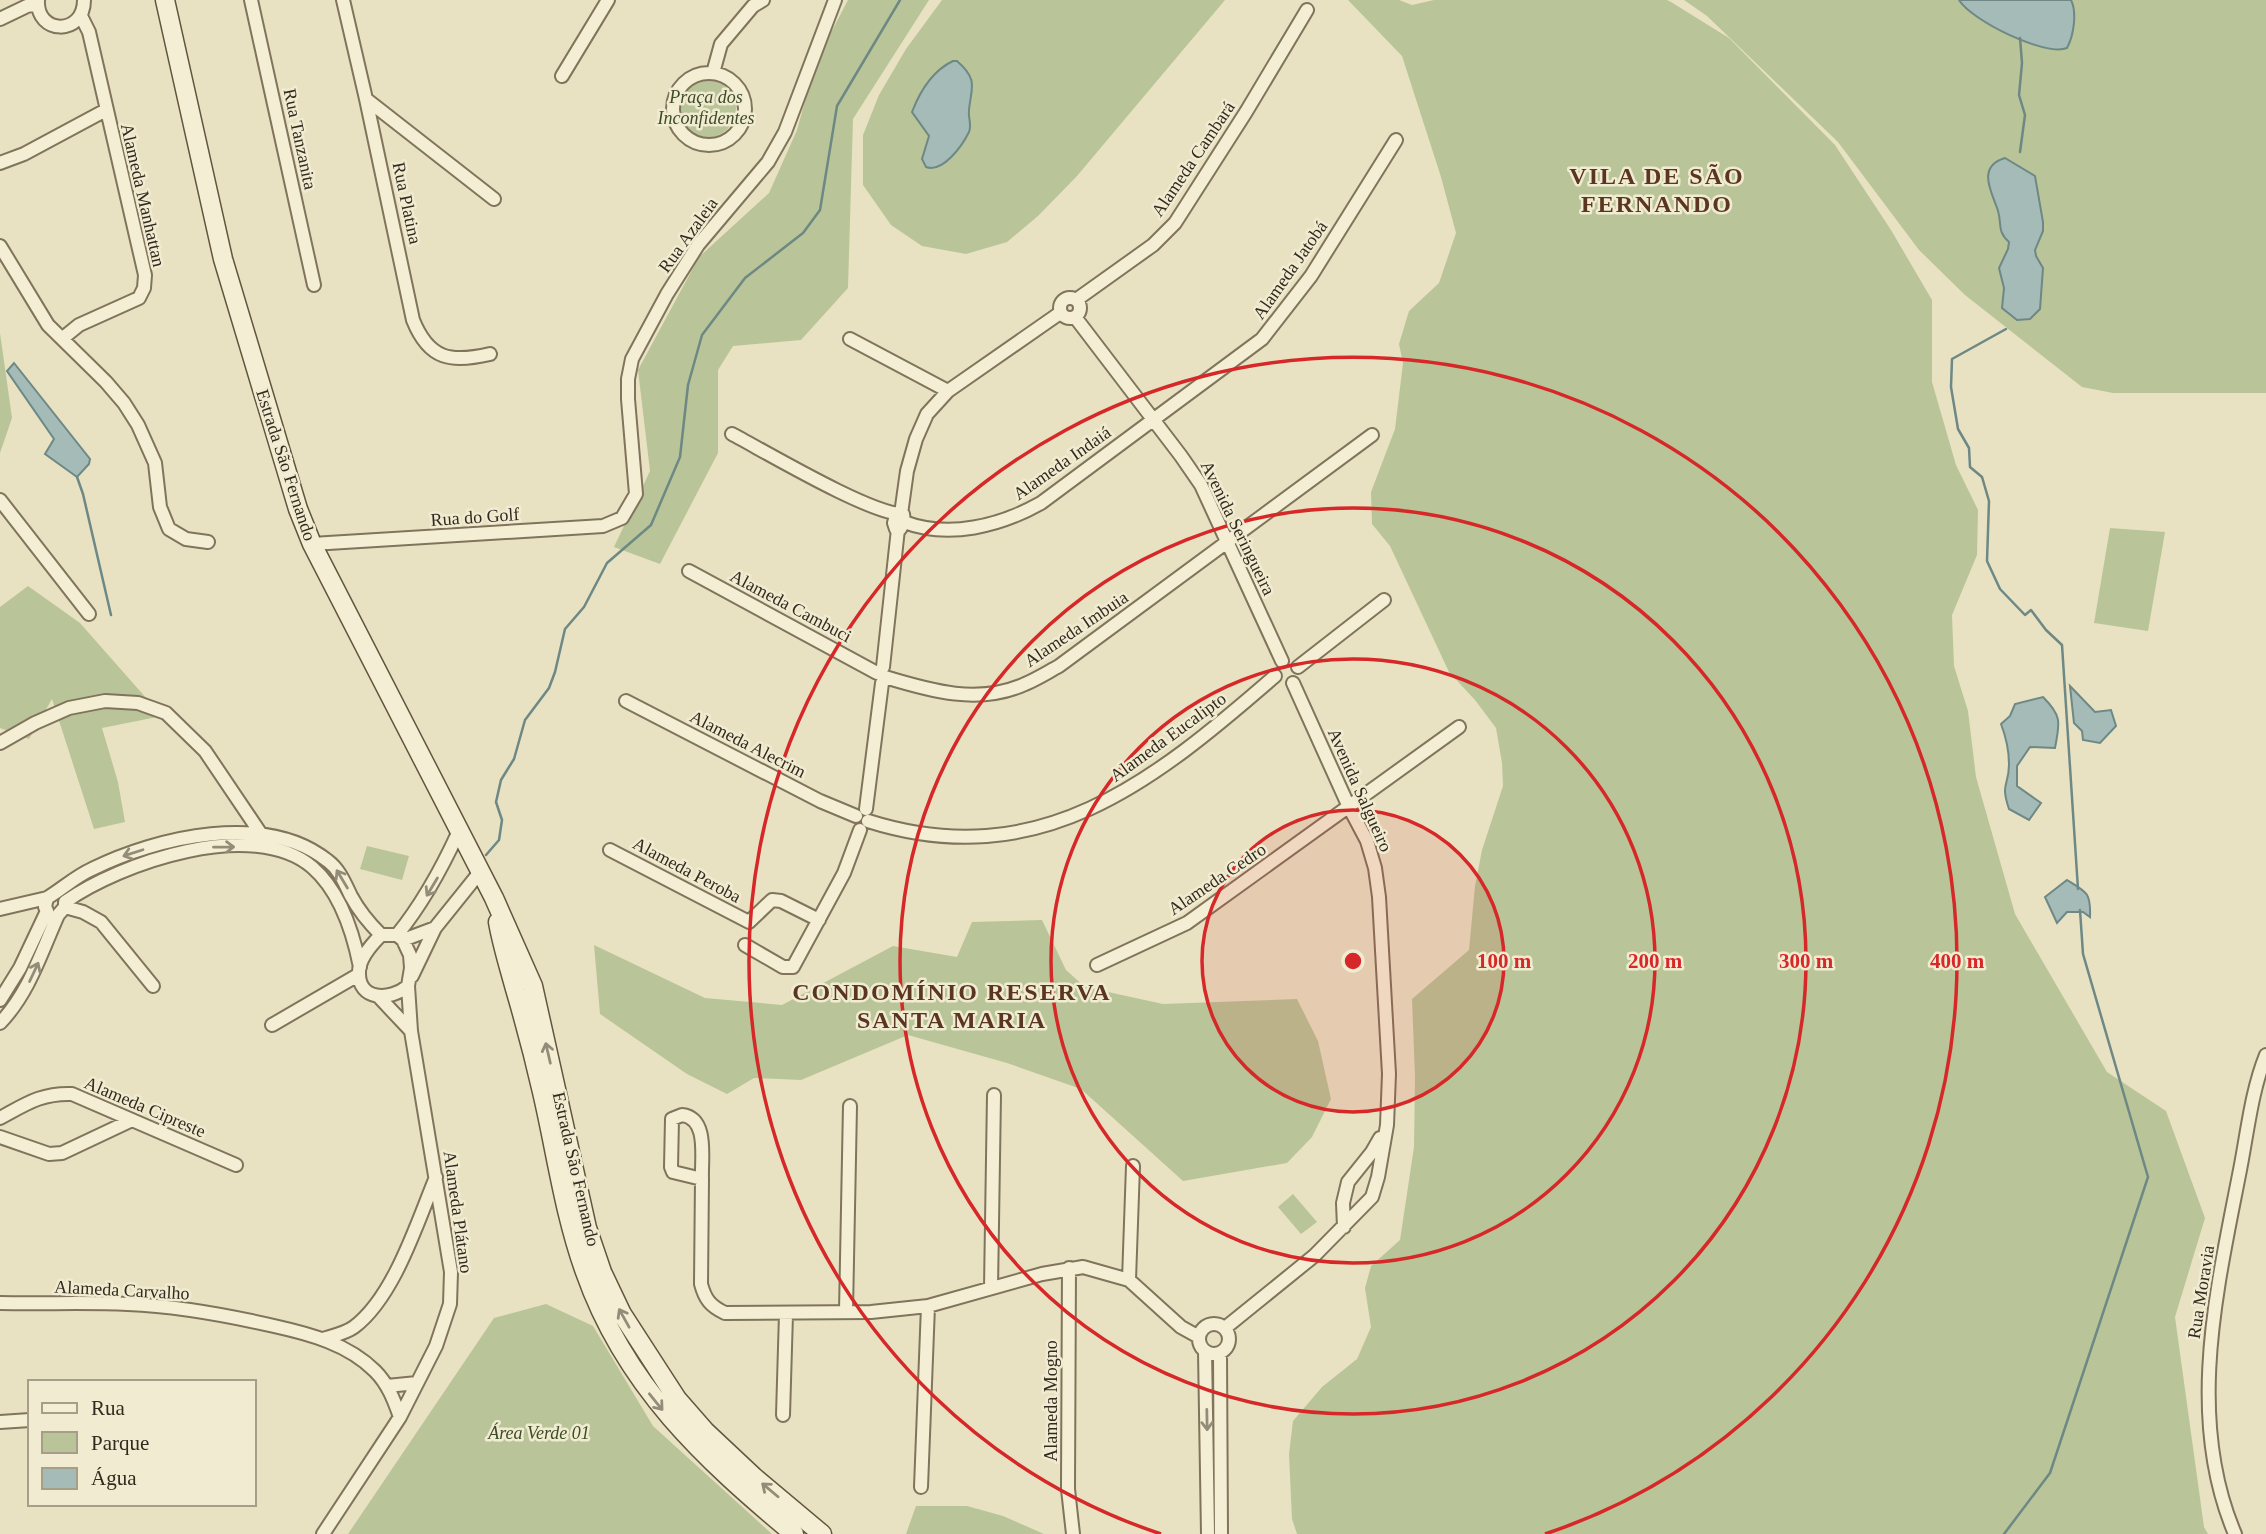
<svg xmlns="http://www.w3.org/2000/svg" width="2266" height="1534" viewBox="0 0 2266 1534" font-family="'Times New Roman',serif">
	<style>
		.green { fill: #b9c598 }
		.water { fill: #a4bbb8; stroke: #6d8885; stroke-width: 2 }
		.lines { fill: none; stroke-linecap: round; stroke-linejoin: round }
		.stream { stroke: #6d8885; stroke-width: 2.5 }
		.minor-casing { stroke: #80745c; stroke-width: 16 }
		.secondary-casing { stroke: #62553f; stroke-width: 21 }
		.minor { stroke: #f4efd4; stroke-width: 12 }
		.secondary { stroke: #f4efd4; stroke-width: 18 }
		.oneway { stroke: #938c79 }
		.ring { fill: none; stroke: #d62828; stroke-width: 3.5 }
		.labels { text-anchor: middle; stroke-width: 5; stroke-linejoin: round; paint-order: stroke }
		.park-label { font-size: 18px; font-style: italic; fill: #3d4c27; stroke: #f1ecd1 }
		.street-label { font-size: 18px; fill: #322a1e; stroke: #f1ecd1 }
		.district-label { font-size: 24px; font-weight: bold; letter-spacing: 2px; fill: #593522; stroke: #f1ecd1 }
		.centre { fill: #d62828; stroke: #f1ecd1; stroke-width: 3.5 }
		.ring-label { font-size: 21px; text-anchor: middle; font-weight: bold; fill: #d62828; stroke: #f1ecd1; stroke-width: 5; stroke-linejoin: round; paint-order: stroke }
	</style>
	<rect width="100%" height="100%" fill="#e8e2c2"/>
	<path class="green" d="M848,0H929L853,119L848,288L801,340L733,346L718,370V453L660,564L614,547L650,471L638,370L699,257L769,193L797,130L816,61Z
		M942,0H1225L1077,176L1038,216L1007,242L966,254L922,246L891,225L863,185V135L879,95L906,49Z
		M1348,0H1399L1412,5L1434,0H1667L1671,2L1729,38L1835,145L1891,230L1932,300V382L1956,465L1978,510L1977,555L1952,615L1954,666L1968,711L1976,777L2015,914L2107,1072L2166,1111L2205,1218L2175,1317L2204,1527L2208,1534H1297L1292,1519L1289,1454L1293,1421L1322,1387L1357,1359L1371,1327L1365,1288L1371,1266L1400,1240L1414,1147L1415,1077L1412,999L1469,950L1475,886L1482,850L1503,786L1502,763L1496,728L1475,700L1449,672L1390,546L1372,524L1371,492L1395,429L1403,363L1399,344L1409,311L1439,283L1456,233L1441,177L1402,56Z
		M1684,0H2266V393H2113L2082,387L1965,295L1919,250L1838,142L1707,16Z
		M676 108a30 30 0 1 1 60 0a30 30 0 1 1-60 0Z
		M0,333L12,418L0,453Z
		M2110,528L2165,532L2148,631L2094,623Z
		M28,586L80,623L162,716L102,728L118,782L125,822L94,829L52,699L29,739L0,728V607Z
		M367,846L409,856L402,880L360,869Z
		M1042,920L1066,970L1085,987L1163,1004L1297,999L1318,1041L1331,1099L1312,1137L1287,1163L1183,1181L1081,1089L1007,1063L908,1035L801,1080L754,1078L727,1094L687,1074L600,1014L594,945L705,998L782,1005L893,946L957,957L972,922Z
		M1293,1194L1317,1222L1301,1234L1278,1207Z
		M546,1304L593,1326L653,1426L772,1534H348L494,1318Z
		M916,1506H967L1003,1516L1044,1534H906Z"/>
	<path class="water" d="M1959,0H2071C2077,12 2074,35 2067,48C2045,57 1971,20 1959,0Z
		M953,61H957C979,80 971,88 969,110C968,118 972,125 969,132C962,146 943,173 926,167L922,159L929,136L912,112C920,91 932,71 953,61Z
		M2005,158L2035,176L2043,222V231L2035,250L2036,256L2043,268L2040,309L2030,319L2017,320L2002,308L2004,288L1999,268L2008,249L2009,242C1997,232 2002,224 1998,211C1993,194 1975,167 2005,158Z
		M14,363L90,459L89,464L77,477L45,454L54,439L7,371Z
		M2070,686L2095,712L2111,710L2116,726L2100,743L2083,740L2082,731L2074,723Z
		M2043,697C2062,716 2060,722 2055,748L2030,747L2017,766V786L2041,803L2029,820L2009,809C2000,782 2009,787 2009,764C2009,749 2006,737 2001,724L2010,716L2015,704Z
		M2067,880C2087,892 2091,893 2090,917L2083,912H2067L2057,923L2045,897Z"/>
	<g class="lines">
		<path class="stream" d="M2020,38L2022,63L2019,95L2025,115L2020,152
			M2006,329L1952,359L1951,387L1958,429L1969,448L1970,467L1982,477L1989,501L1987,561L2000,589L2025,615L2031,610L2046,630L2062,645L2078,889
			M77,477L83,494L111,615
			M486,855L499,840L502,820L496,802L501,780L514,759L525,720L549,688L555,672L565,629L584,607L607,563L651,525L680,457L688,385L702,335L745,278L803,233L820,210L837,106L900,0
			M2004,1534L2050,1473L2148,1177L2083,954L2080,910"/>
		<g class="minor-casing">
			<path id="minor" d="M38,0C36,35 84,36 84,0
				M251,0L314,285
				M343,0L366,99L413,320C429,360 451,363 490,354
				M0,19L27,6L37,4
				M713,73L721,44L753,6L763,0
				M673 109a36 36 0 1 1 72 0a36 36 0 1 1-72 0Z
				M562,76L608,0
				M366,99L494,199
				M0,163L24,154L106,110
				M0,246L48,325L106,382L124,403L138,425L155,463L160,507L169,529L186,539L208,542
				M1060 308a10 10 0 1 1 20 0a10 10 0 1 1-20 0Z
				M1076,300L1153,245L1175,223L1246,112L1307,10
				M1075,317L1181,456L1201,485L1282,661
				M63,338L79,325L139,298L144,288L145,275L89,32L81,16
				M850,339L948,391
				M732,434C766,452 872,515 903,514L904,522L900,529H896L894,523L896,516
				M0,500L89,614
				M901,514L907,471L916,439L927,414L948,391L1060,313
				M904,522C949,539 1000,526 1041,503L1262,339L1311,276L1396,140
				M312,544L603,526L622,518L636,494L628,399V379L632,359L667,294L698,245L768,162L785,132L835,0
				M689,571L877,673
				M883,667L898,529
				M1298,667L1384,600
				M885,677C931,691 979,705 1025,684C1037,679 1048,672 1059,666L1372,435
				M626,701L820,801L856,816
				M0,743L35,723L69,708L105,701L138,703L166,713L205,751L263,837
				M866,809L882,683
				M868,821C1039,875 1153,782 1275,676
				M610,850L749,922L772,900L781,901L819,920
				M65,907L83,912L101,922L153,986
				M0,909L47,898
				M397,935C423,903 441,870 458,833
				M403,940L435,928
				M745,945L783,967H793L844,873L860,830
				M1097,965L1187,923L1459,727
				M412,976L435,928L480,872
				M378,996L411,1031
				M0,1000L20,968L47,911L45,907L47,898C62,889 76,876 92,869C157,837 266,811 328,861C340,870 345,884 351,896C359,911 369,923 381,935
				M0,1023C29,993 41,953 58,915L65,907V902C120,863 253,817 312,867C340,891 353,932 360,967
				M272,1025L358,975
				M682,1115C709,1118 701,1159 702,1179L673,1172L671,1167L672,1119Z
				M0,1118C26,1104 41,1093 72,1094L236,1165
				M0,1137L49,1154L62,1153L132,1120
				M702,1179L701,1284C705,1299 710,1306 725,1313L871,1312L928,1306L1042,1274L1083,1267L1129,1280L1181,1327L1199,1337
				M1344,1227L1343,1203L1348,1182L1372,1152L1380,1138
				M1069,1268L1068,1489L1073,1534
				M1129,1280L1133,1166
				M991,1288L994,1095
				M0,1303C42,1304 85,1302 128,1304C177,1306 226,1315 274,1326C310,1334 348,1344 375,1371C388,1384 394,1400 400,1417
				M846,1311L850,1106
				M1199 1339a15 15 0 1 1 30 0a15 15 0 1 1-30 0Z
				M1225,1328L1314,1256L1372,1197L1378,1177L1387,1125L1389,1074L1379,897L1375,868L1367,841L1349,807L1293,683
				M323,1339C333,1336 346,1333 354,1327C394,1297 417,1223 436,1177
				M1205,1351L1208,1534
				M1220,1353L1221,1534
				M387,1386L417,1383
				M783,1415L786,1314
				M0,1422L30,1420
				M921,1487L928,1306
				M323,1534L400,1417L436,1346L450,1304L451,1272L411,1031L408,986L411,968L410,955L403,940L397,935H381C372,944 359,958 359,972C358,1001 390,1001 408,986
				M2235,1534C2186,1419 2216,1293 2239,1175C2247,1136 2251,1092 2266,1055"/>
		</g>
		<g class="secondary-casing">
			<path id="secondary" d="M165,0L223,259L298,509L312,544L494,898L533,986L587,1228L602,1272L622,1314L677,1399L705,1431L754,1477L822,1534
				M498,922C502,945 509,967 515,989C525,1023 534,1057 542,1092C556,1152 564,1214 585,1272C625,1386 704,1459 794,1534"/>
		</g>
		<use href="#minor" class="minor"/>
		<use href="#secondary" class="secondary"/>
	</g>
	<defs><path id="oneway-shaft" d="M-6 0H5M1.5-3L5.5 0L1.5 3" fill="none" stroke-width="1.6" stroke-linecap="round" stroke-linejoin="round" transform="scale(1.75)"/></defs>
	<g class="oneway">
		<use href="#oneway-shaft" transform="translate(224 847) rotate(-1)"/>
		<use href="#oneway-shaft" transform="translate(133 853) rotate(162)"/>
		<use href="#oneway-shaft" transform="translate(342 879) rotate(-121)"/>
		<use href="#oneway-shaft" transform="translate(432 887) rotate(121)"/>
		<use href="#oneway-shaft" transform="translate(34 972) rotate(-65)"/>
		<use href="#oneway-shaft" transform="translate(548 1053) rotate(-103)"/>
		<use href="#oneway-shaft" transform="translate(624 1318) rotate(-119)"/>
		<use href="#oneway-shaft" transform="translate(656 1402) rotate(51)"/>
		<use href="#oneway-shaft" transform="translate(1207 1420) rotate(89)"/>
		<use href="#oneway-shaft" transform="translate(770 1490) rotate(-140)"/>
	</g>
	<circle cx="1353" cy="961" r="151" fill="#d62828" fill-opacity=".12"/>
	<g class="ring">
		<circle cx="1353" cy="961" r="151"/>
		<circle cx="1353" cy="961" r="302"/>
		<circle cx="1353" cy="961" r="453"/>
		<path d="M1161 1534A604 604 0 1 1 1545 1534"/>
	</g>
	<g class="labels">
		<g class="park-label">
			<text x="706" y="103">Praça dos<tspan x="706" dy="21">Inconfidentes</tspan></text>
			<text x="539" y="1439">Área Verde 01</text>
		</g>
		<g class="street-label">
			<text transform="translate(300 139) rotate(78)" y="6">Rua Tanzanita</text>
			<text transform="translate(1193 159) rotate(-56)" y="6">Alameda Cambará</text>
			<text transform="translate(143 195) rotate(77)" y="6">Alameda Manhattan</text>
			<text transform="translate(407 203) rotate(78)" y="6">Rua Platina</text>
			<text transform="translate(688 235) rotate(-54)" y="6">Rua Azaleia</text>
			<text transform="translate(1290 270) rotate(-55)" y="6">Alameda Jatobá</text>
			<text transform="translate(1062 463) rotate(-35)" y="6">Alameda Indaiá</text>
			<text transform="translate(286 465) rotate(72)" y="6">Estrada São Fernando</text>
			<text transform="translate(475 517) rotate(-4)" y="6">Rua do Golf</text>
			<text transform="translate(1238 528) rotate(64)" y="6">Avenida Seringueira</text>
			<text transform="translate(791 606) rotate(28)" y="6">Alameda Cambuci</text>
			<text transform="translate(1076 629) rotate(-34)" y="6">Alameda Imbuia</text>
			<text transform="translate(1168 737) rotate(-36)" y="6">Alameda Eucalipto</text>
			<text transform="translate(748 744) rotate(27)" y="6">Alameda Alecrim</text>
			<text transform="translate(1360 790) rotate(66)" y="6">Avenida Salgueiro</text>
			<text transform="translate(687 870) rotate(28)" y="6">Alameda Peroba</text>
			<text transform="translate(1217 879) rotate(-34)" y="6">Alameda Cedro</text>
			<text transform="translate(145 1107) rotate(23)" y="6">Alameda Cipreste</text>
			<text transform="translate(576 1169) rotate(77)" y="6">Estrada São Fernando</text>
			<text transform="translate(458 1212) rotate(82)" y="6">Alameda Plátano</text>
			<text transform="translate(122 1290) rotate(3)" y="6">Alameda Carvalho</text>
			<text transform="translate(2201 1292) rotate(-81)" y="6">Rua Moravia</text>
			<text transform="translate(1051 1401) rotate(-90)" y="6">Alameda Mogno</text>
		</g>
		<g class="district-label">
			<text x="1657" y="184">VILA DE SÃO<tspan x="1657" dy="28">FERNANDO</tspan></text>
			<text x="952" y="1000">CONDOMÍNIO RESERVA<tspan x="952" dy="28">SANTA MARIA</tspan></text>
		</g>
	</g>
	<circle cx="1353" cy="961" r="10" class="centre"/>
	<g class="ring-label">
		<text x="1504" y="968">100 m</text>
		<text x="1655" y="968">200 m</text>
		<text x="1806" y="968">300 m</text>
		<text x="1957" y="968">400 m</text>
	</g>
	<rect x="28" y="1380" width="228" height="126" fill="#f1ecd1" stroke="#a59e89" stroke-width="2"/>
	<rect x="42" y="1403" width="35" height="10" fill="#f4efd4" stroke="#a59e89" stroke-width="2"/>
	<text x="91" y="1415" font-size="21" fill="#322a1e">Rua</text>
	<rect x="42" y="1432" width="35" height="21" fill="#b9c598" stroke="#a59e89" stroke-width="2"/>
	<text x="91" y="1450" font-size="21" fill="#322a1e">Parque</text>
	<rect x="42" y="1468" width="35" height="21" fill="#a4bbb8" stroke="#a59e89" stroke-width="2"/>
	<text x="91" y="1485" font-size="21" fill="#322a1e">Água</text>
</svg>
